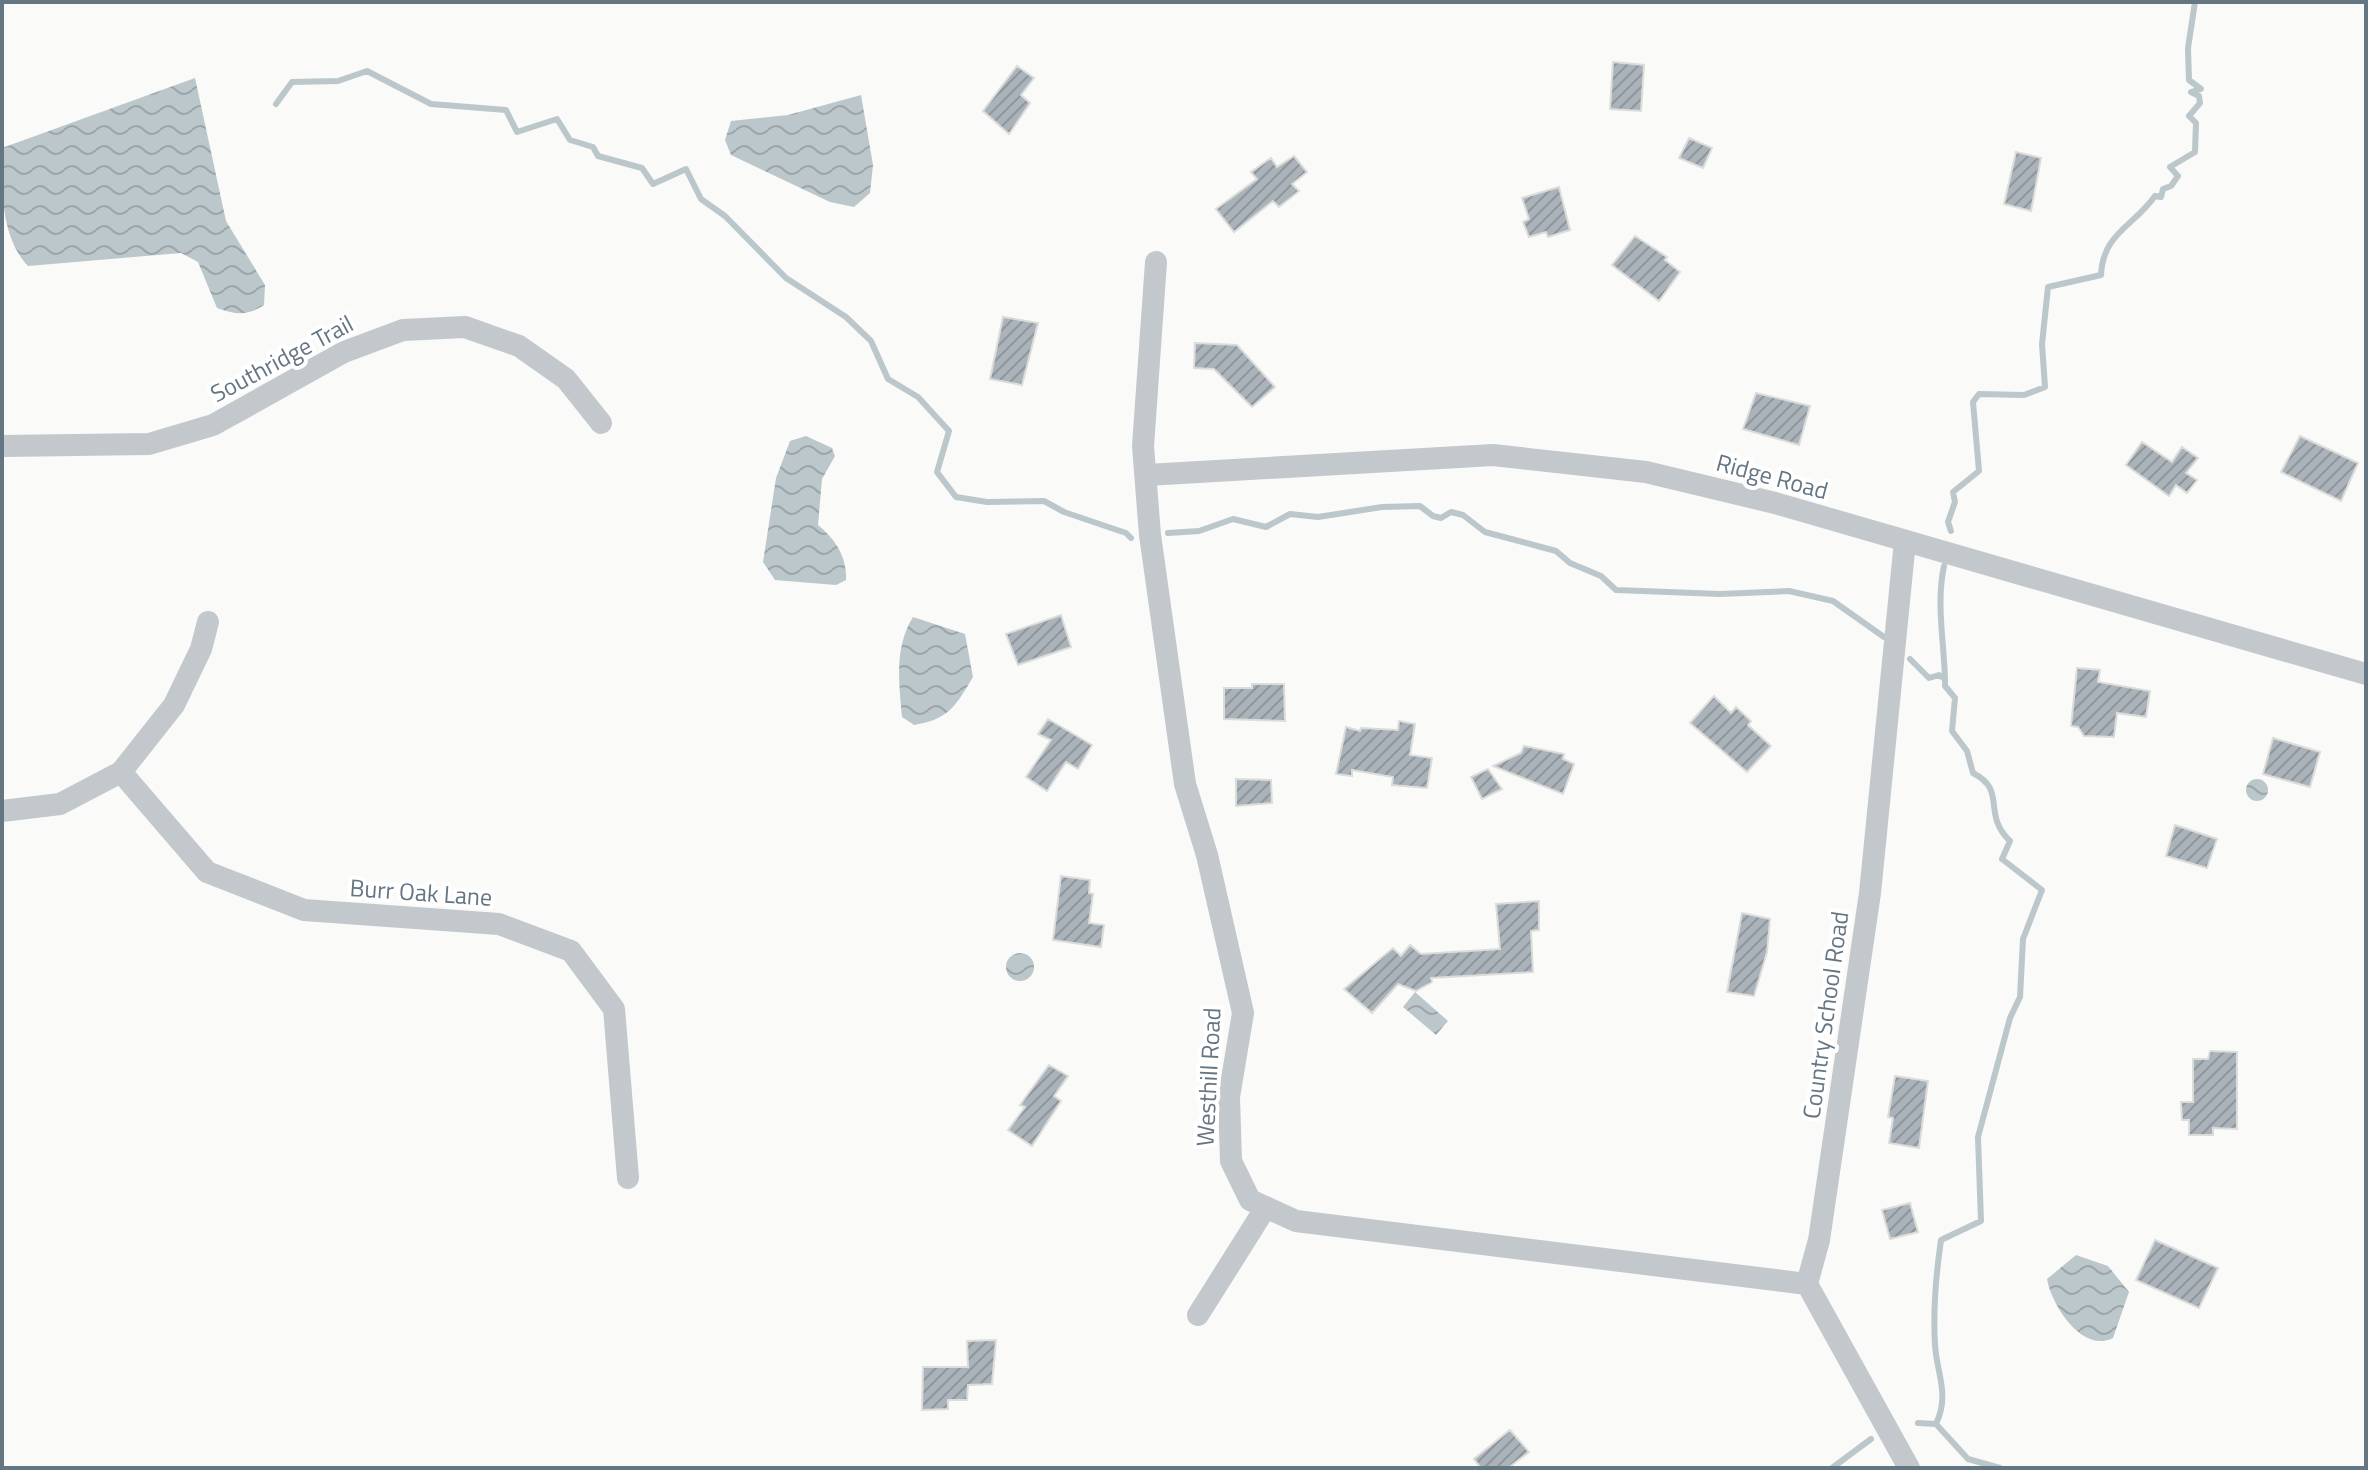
<svg xmlns="http://www.w3.org/2000/svg" width="2368" height="1470" viewBox="0 0 2368 1470" font-family="'Titillium Web',sans-serif">
	<style>
		.water { fill: url(#water-waves) }
		.lines { fill: none; stroke-linecap: round; stroke-linejoin: round }
		.stream { stroke: #bbc7cb; stroke-width: 6 }
		.building { fill: url(#building-hatch); stroke: #dcdcda; stroke-width: 2 }
		.minor { stroke: #c3c8cc; stroke-width: 22 }
		.labels { text-anchor: middle; stroke-width: 8; stroke-linejoin: round; paint-order: stroke }
		.street-label { font-size: 24px; fill: #657683; stroke: #fff }
	</style>
	<defs>
		<pattern id="water-waves" width="16" height="10" patternUnits="userSpaceOnUse" patternTransform="scale(2)"><rect width="16" height="10" fill="#bbc7cb"/><path d="M0 5q4-4 8 0t8 0" fill="none" stroke="#9ca6aa"/></pattern>
		<pattern id="building-hatch" width="6" height="6" patternUnits="userSpaceOnUse" patternTransform="scale(2)"><rect width="6" height="6" fill="#aab3b9"/><path d="M-1 1l2-2M0 6l6-6M5 7l2-2" fill="none" stroke="#8e969c"/></pattern>
	</defs>
	<rect width="100%" height="100%" fill="#fafaf8"/>
	<path class="water" d="M195,78L226,221L265,285L264,305C247,316 236,315 217,308L198,262L181,253L28,266C0,236 2,189 2,148Z
		M861,95L873,165L870,193L854,207L830,202L731,155L725,140L731,121L788,115Z
		M806,436L832,448L835,456L822,479L818,525C836,540 847,557 846,580L836,585L775,580L763,562L776,478L790,441Z
		M913,617L965,634L973,677C955,707 949,719 914,725L902,717C899,683 894,647 913,617Z
		M2246 790a11 11 0 1 1 22 0a11 11 0 1 1-22 0Z
		M1006 967a14 14 0 1 1 28 0a14 14 0 1 1-28 0Z
		M1415,992L1448,1021L1436,1035L1403,1007Z
		M2076,1255L2108,1266L2129,1292L2113,1338C2082,1354 2051,1304 2047,1279Z"/>
	<g class="lines">
		<path class="stream" d="M276,104L292,82L338,81L367,71L431,104L506,110L517,132L557,119L570,140L593,147L598,156L642,168L653,184L686,169L701,199L725,216L786,278L846,317L871,341L888,379L918,397L949,431L937,472L956,497L987,502L1044,501L1064,512L1126,533L1131,538
			M1951,531L1948,522L1955,502L1953,492L1979,471L1973,402L1979,394L2024,395L2045,387L2042,344L2048,287L2101,275C2103,233 2133,227 2155,196L2161,197L2163,189L2171,186L2178,176L2170,167L2195,152L2196,123L2189,116L2200,103L2199,96L2191,92L2201,89L2189,80L2188,48L2195,2
			M1168,533L1199,531L1233,519L1266,527L1290,514L1318,517L1382,507L1420,506L1433,516L1441,518L1451,512L1463,515L1485,532L1556,551L1570,563L1601,576L1616,590L1720,594L1789,591L1833,601L1884,637
			M1944,566C1936,603 1944,642 1945,679
			M1910,659L1929,678L1939,675L1945,679V686L1955,698L1952,731L1967,751L1973,773C2008,791 1981,813 2010,841L2002,859L2042,890L2023,939L2020,997L2010,1018L1978,1137L1981,1221L1941,1240C1936,1274 1933,1311 1935,1345C1937,1375 1950,1394 1936,1424L1968,1459L2000,1468
			M1918,1423L1936,1424
			M1832,1468L1871,1439"/>
	</g>
	<path class="building" d="M1613,62L1644,65L1641,111L1610,109Z
		M1017,66L1034,78L1021,95L1030,103L1009,134L983,111Z
		M1689,138L1712,148L1703,168L1679,158Z
		M2016,152L2041,158L2031,211L2004,204Z
		M1294,156L1307,172L1292,184L1299,191L1279,207L1273,201L1234,232L1216,209L1257,179L1251,172L1271,158L1277,167Z
		M1559,187L1570,230L1548,237L1546,232L1529,237L1523,222L1529,219L1522,198Z
		M1635,236L1667,257L1665,260L1680,272L1659,301L1612,265Z
		M1003,317L1038,323L1022,385L990,379Z
		M1195,343L1237,345L1275,387L1252,407L1214,369L1194,368Z
		M1756,393L1810,406L1799,445L1743,429Z
		M2300,436L2358,463L2341,501L2281,472Z
		M2142,442L2172,462L2182,447L2198,458L2186,473L2197,480L2187,493L2176,485L2169,496L2126,465Z
		M1061,615L1071,647L1018,665L1006,634Z
		M2077,668L2100,670L2098,682L2150,691L2146,717L2117,713L2114,737L2084,736L2078,727L2071,726Z
		M1252,684H1284L1285,721L1224,719V688H1252Z
		M1714,696L1731,713L1736,707L1751,721L1748,725L1771,746L1747,772L1690,723Z
		M1048,719L1092,745L1078,769L1066,762L1047,791L1026,777L1051,740L1038,734Z
		M1399,721L1415,724L1410,755L1432,758L1427,788L1392,785L1393,777L1352,770V776L1336,774L1346,727L1360,731L1361,728L1398,730Z
		M2273,738L2320,752L2310,787L2263,774Z
		M1524,746L1564,754L1563,759L1574,764L1563,794L1493,766L1521,753Z
		M1488,769L1502,789L1482,799L1471,777Z
		M1236,779L1271,780L1272,803L1236,806Z
		M2175,825L2217,839L2207,868L2166,856Z
		M1061,876L1090,880L1089,893L1093,894L1089,923L1104,925L1101,947L1053,940Z
		M1539,901V930L1531,931L1533,972L1431,978L1432,982L1416,991L1398,984L1372,1013L1344,989L1393,948L1401,956L1410,945L1421,954L1500,949L1496,904Z
		M1742,913L1770,919L1767,952L1754,996L1727,992Z
		M2210,1051L2237,1052V1129L2213,1128V1135H2189V1120H2182L2181,1102H2193V1059H2208Z
		M1049,1065L1068,1076L1054,1096L1061,1101L1032,1146L1008,1130L1025,1107L1020,1105Z
		M1895,1076L1928,1081L1919,1148L1889,1143L1893,1118L1888,1117Z
		M1910,1203L1918,1232L1890,1239L1882,1210Z
		M2155,1240L2218,1268L2199,1308L2136,1280Z
		M996,1340L992,1384L968,1385L967,1400H948V1409L922,1410L923,1367H968L967,1341Z
		M1510,1430L1529,1452L1508,1468H1481L1474,1459Z"/>
	<g class="lines">
		<path class="minor" d="M1156,262L1143,446L1150,535L1185,784L1207,855L1243,1013L1229,1097L1231,1161L1250,1200L1296,1221L1807,1284
			M2,446L149,444L213,425L344,352L403,330L465,327L519,346L566,379L601,423
			M1147,475L1493,455L1646,472L1775,503L2366,674
			M1905,541L1870,893L1819,1240L1807,1284L1909,1468
			M121,772L207,872L230,881L304,910L499,924L571,951L614,1009L628,1178
			M2,811L60,804L121,772L174,705L201,649L208,622
			M1198,1315L1266,1207"/>
	</g>
	<g class="labels">
		<g class="street-label">
			<text transform="translate(282 359) rotate(-28)" y="8">Southridge Trail</text>
			<text transform="translate(1772 477) rotate(15)" y="8">Ridge Road</text>
			<text transform="translate(421 893) rotate(4)" y="8">Burr Oak Lane</text>
			<text transform="translate(1826 1015) rotate(-82)" y="8">Country School Road</text>
			<text transform="translate(1209 1077) rotate(-87)" y="8">Westhill Road</text>
		</g>
	</g>
	<rect width="2368" height="1470" fill="none" stroke="#657683" stroke-width="8"/>
</svg>
